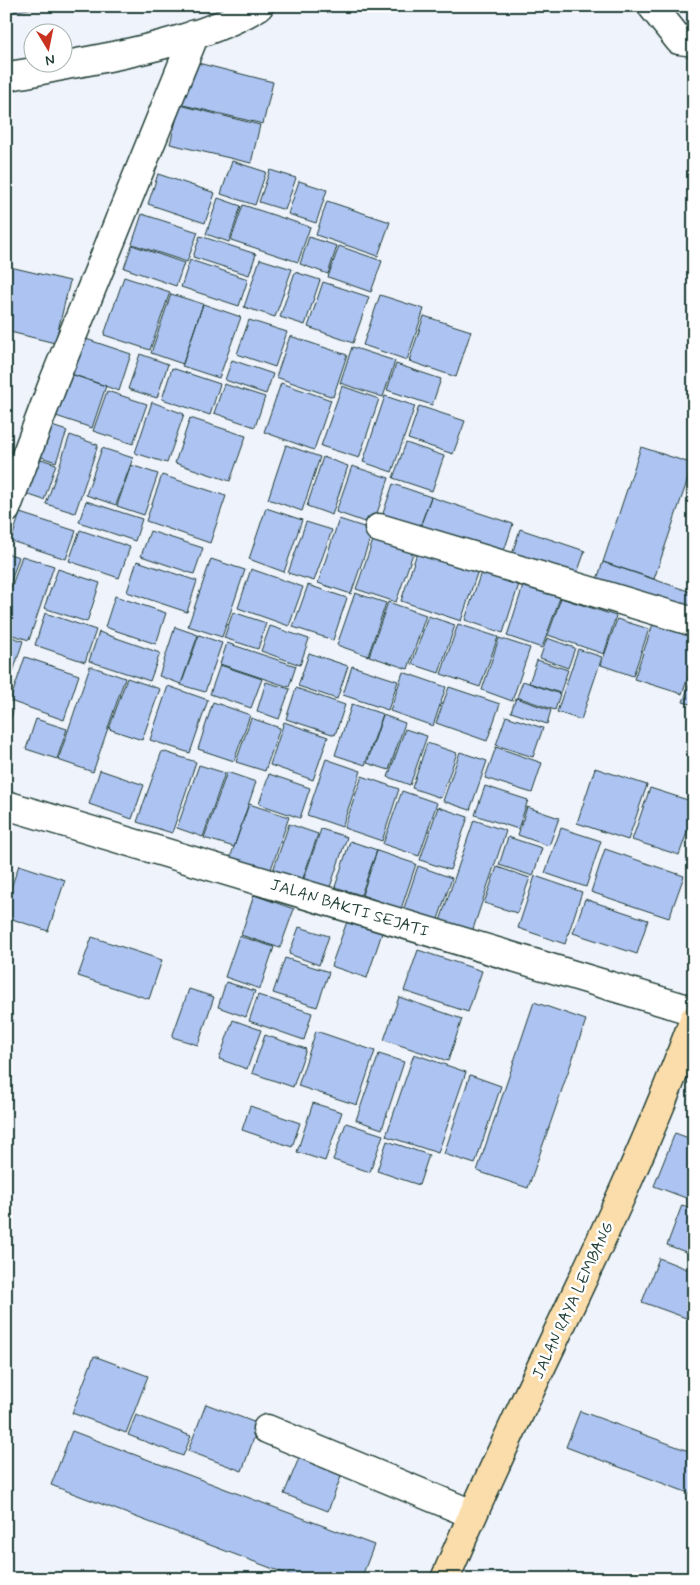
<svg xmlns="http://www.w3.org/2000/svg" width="700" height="1585" viewBox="0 0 700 1585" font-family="Mynerve,sans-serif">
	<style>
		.building { fill: #adc3f2; stroke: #1f3d34 }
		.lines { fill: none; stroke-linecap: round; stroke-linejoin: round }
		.minor-casing { stroke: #1f3d34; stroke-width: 31 }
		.major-casing { stroke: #1f3d34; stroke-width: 31 }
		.minor { stroke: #fff; stroke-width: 28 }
		.major { stroke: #fbddab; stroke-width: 28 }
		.labels { text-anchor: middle; stroke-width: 5; stroke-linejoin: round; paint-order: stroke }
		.street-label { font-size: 16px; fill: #1f3d34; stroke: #fff }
	</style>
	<rect width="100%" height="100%" fill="#eff3fc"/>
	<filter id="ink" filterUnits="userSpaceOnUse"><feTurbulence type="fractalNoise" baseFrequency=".02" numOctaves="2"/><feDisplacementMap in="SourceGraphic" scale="10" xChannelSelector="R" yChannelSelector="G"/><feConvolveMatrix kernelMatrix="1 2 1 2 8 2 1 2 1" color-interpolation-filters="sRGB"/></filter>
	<g filter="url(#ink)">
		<path class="building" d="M6,6H45L6,13Z
			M190,61L273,82L263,124L179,104Z
			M180,105L260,125L251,163L170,144Z
			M232,161L266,172L255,205L221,194Z
			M270,170L296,178L285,210L259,202Z
			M158,174L215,193L205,223L148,204Z
			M299,181L327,190L316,223L288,214Z
			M218,198L241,206L229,242L206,234Z
			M327,201L390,222L378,256L316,235Z
			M243,205L310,227L298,262L231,240Z
			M142,214L198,232L187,262L132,244Z
			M200,236L256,254L249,275L193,257Z
			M309,237L337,246L328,274L300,264Z
			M132,245L184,263L176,286L124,268Z
			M339,246L382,261L371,292L328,277Z
			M260,259L292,269L275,317L244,307Z
			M190,260L248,279L239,306L181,287Z
			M6,266L70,281L55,343L6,331Z
			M295,272L320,280L305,325L280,317Z
			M124,277L170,292L150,350L104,335Z
			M323,282L369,297L353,343L308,327Z
			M171,294L203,304L183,364L151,353Z
			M380,295L424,309L407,360L363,345Z
			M203,304L241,317L219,378L182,366Z
			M424,316L471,331L456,377L409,361Z
			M249,320L287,332L275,367L237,354Z
			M290,336L347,355L333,397L276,377Z
			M80,337L131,354L119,391L68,373Z
			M352,347L395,361L383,397L340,383Z
			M140,354L168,364L157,398L128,389Z
			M232,360L273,374L266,394L225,380Z
			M396,364L441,379L432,405L387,390Z
			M172,368L220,384L210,415L162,399Z
			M68,373L106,386L92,428L53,415Z
			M281,383L331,400L314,450L264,432Z
			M224,384L265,397L255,427L214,413Z
			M342,386L379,399L359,458L321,446Z
			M107,391L147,404L133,444L93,431Z
			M385,396L415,406L392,472L363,462Z
			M152,402L184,414L167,463L135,453Z
			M419,406L465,421L453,454L408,439Z
			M190,418L246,436L230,481L175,463Z
			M40,422L67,431L56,462L29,453Z
			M70,435L98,445L75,513L46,504Z
			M406,443L444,456L432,491L393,478Z
			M286,445L320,457L302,511L268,499Z
			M641,447L693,464L654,579L603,562Z
			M102,448L133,458L116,505L86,495Z
			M29,455L56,464L44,500L17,491Z
			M323,457L348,466L332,515L307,506Z
			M131,465L158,474L144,515L117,506Z
			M352,466L389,478L373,525L336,512Z
			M162,475L226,496L210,543L146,521Z
			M393,484L431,497L417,535L380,522Z
			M431,497L513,524L502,557L419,529Z
			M86,501L142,519L135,541L79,522Z
			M266,508L302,520L284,572L249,559Z
			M20,513L76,531L66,559L11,541Z
			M339,519L373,530L351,594L318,583Z
			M306,522L332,530L314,581L288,573Z
			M520,529L585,551L574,582L510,561Z
			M80,530L130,547L119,578L69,561Z
			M150,531L203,548L194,574L141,556Z
			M376,532L416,545L396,602L356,589Z
			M418,550L478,570L461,621L401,601Z
			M6,553L19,557L6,596Z
			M22,556L54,566L29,640L6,633V603Z
			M211,559L245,570L222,637L188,626Z
			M137,561L197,581L187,612L127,592Z
			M603,562L694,593V618L595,585Z
			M58,569L100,583L87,622L44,608Z
			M251,569L303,587L289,626L238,608Z
			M482,569L520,581L503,633L465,620Z
			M524,583L561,595L542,648L507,636Z
			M308,585L347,598L333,640L293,627Z
			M355,593L386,603L368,656L337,645Z
			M115,596L166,613L156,644L105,627Z
			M561,598L616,616L604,654L548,635Z
			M388,602L426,615L408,669L369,656Z
			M233,612L266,623L258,649L224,638Z
			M45,613L96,630L85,662L35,645Z
			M428,616L455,625L439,673L412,664Z
			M617,619L649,629L633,676L601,665Z
			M458,624L498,637L480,687L441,674Z
			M653,624L694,638V661L682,694L634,679Z
			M270,626L309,639L300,665L261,651Z
			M175,627L198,635L181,684L159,676Z
			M99,632L160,653L150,681L89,661Z
			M6,635L23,641L12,675L6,673Z
			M199,635L222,643L205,692L181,685Z
			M499,638L530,648L512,701L482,690Z
			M547,638L575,648L568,668L540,658Z
			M227,643L296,666L289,687L220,664Z
			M578,649L602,657L581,720L557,712Z
			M309,653L348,666L337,699L298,686Z
			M25,657L79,675L64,720L10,701Z
			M537,660L568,670L560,693L529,683Z
			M220,665L262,679L251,708L210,694Z
			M90,666L125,678L93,772L58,760Z
			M352,666L398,681L388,710L343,695Z
			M403,672L446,687L433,726L390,711Z
			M694,672V705L683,702Z
			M127,678L160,689L142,740L109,729Z
			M523,681L560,694L555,710L517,697Z
			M266,682L290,689L279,719L257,711Z
			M168,686L208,700L190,753L150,740Z
			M449,687L500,704L487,741L436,723Z
			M296,688L345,705L335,735L286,719Z
			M516,698L551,710L547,724L511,712Z
			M213,702L250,715L234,761L198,749Z
			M352,704L383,714L365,765L335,755Z
			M6,710L13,712L6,732Z
			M383,715L405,723L389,770L367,763Z
			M506,716L543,728L533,757L496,745Z
			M251,718L280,728L265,771L236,762Z
			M36,719L67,729L57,759L26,749Z
			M284,722L328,737L313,780L270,765Z
			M405,729L427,736L410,785L388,777Z
			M427,743L457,753L441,798L412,788Z
			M496,747L542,763L532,793L485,778Z
			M162,751L196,762L172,833L137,822Z
			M460,752L487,761L470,810L443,801Z
			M326,759L361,771L342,827L307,815Z
			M199,765L225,773L203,837L177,828Z
			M595,768L647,785L628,840L577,823Z
			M100,770L144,785L132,819L89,804Z
			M227,772L256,782L234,847L204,838Z
			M269,774L310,788L300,818L259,804Z
			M362,776L399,789L382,841L344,828Z
			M485,786L528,800L518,829L475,815Z
			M650,788L694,802V813L679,855L632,840Z
			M402,791L437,803L419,856L383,844Z
			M249,804L289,817L269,875L229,861Z
			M438,807L468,817L450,870L420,860Z
			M527,807L559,818L549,846L518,835Z
			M474,820L506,831L472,932L440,921Z
			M289,824L318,834L302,881L273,871Z
			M561,828L601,841L586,887L545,873Z
			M321,829L347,837L329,890L303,881Z
			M508,837L542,848L533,876L499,865Z
			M350,841L377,850L361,895L335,887Z
			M605,849L684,876L669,918L591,892Z
			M377,851L416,864L401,909L362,895Z
			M19,865L65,880L48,931L6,917V902Z
			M418,866L452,878L436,925L402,914Z
			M497,867L530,878L517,913L484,903Z
			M535,876L582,892L565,944L518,928Z
			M254,895L294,909L280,948L241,935Z
			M585,899L648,920L637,954L573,933Z
			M349,916L384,927L367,978L331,966Z
			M299,927L329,936L319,965L289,954Z
			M239,936L274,947L260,989L225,977Z
			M92,937L162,960L149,999L78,976Z
			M418,950L482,971L468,1012L404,991Z
			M285,958L329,972L317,1007L273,993Z
			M226,982L255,991L246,1017L218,1007Z
			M189,989L214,997L198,1045L172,1037Z
			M258,995L312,1013L304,1040L249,1021Z
			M399,997L462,1019L448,1061L384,1040Z
			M534,1002L586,1020L528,1188L477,1171Z
			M233,1020L261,1030L247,1069L219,1059Z
			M316,1031L375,1051L357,1105L298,1086Z
			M265,1035L306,1049L293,1087L252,1073Z
			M379,1054L404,1062L382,1129L356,1120Z
			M414,1054L466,1072L438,1153L386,1136Z
			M470,1075L501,1086L475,1164L444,1154Z
			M313,1103L342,1112L325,1161L297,1152Z
			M250,1106L300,1123L292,1147L242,1130Z
			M346,1123L383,1135L370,1172L333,1160Z
			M675,1133L694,1140V1201L654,1186Z
			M387,1141L429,1155L419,1185L377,1171Z
			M682,1205L694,1209V1255L667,1245Z
			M659,1258L694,1272V1307L689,1319L642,1302Z
			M94,1356L148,1376L126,1433L72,1413Z
			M206,1404L259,1424L242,1471L188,1451Z
			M580,1411L694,1453V1495L566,1447Z
			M136,1415L191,1436L183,1456L128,1435Z
			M72,1431L374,1545L361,1579H300L51,1485Z
			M299,1458L342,1474L328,1511L284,1494Z"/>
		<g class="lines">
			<g class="minor-casing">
				<path id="minor" d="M652,6L679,40L694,42
					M6,76C26,74 47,69 66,65C129,54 204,39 259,6
					M6,509L54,381L195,34
					M379,528L694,622
					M6,805L694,1011
					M267,1429L472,1514"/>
			</g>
			<g class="major-casing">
				<path id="major" d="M445,1579C524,1390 624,1211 694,1019"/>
			</g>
			<use href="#minor" class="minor"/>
			<use href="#major" class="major"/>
		</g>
	</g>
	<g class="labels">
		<g class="street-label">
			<text transform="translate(350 907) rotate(17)" y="6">JALAN BAKTI SEJATI</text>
			<text transform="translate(572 1300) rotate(-65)" y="6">JALAN RAYA LEMBANG</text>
		</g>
	</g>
	<rect width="700" height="1585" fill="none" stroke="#fff" stroke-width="25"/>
	<rect x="12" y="12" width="675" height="1560" fill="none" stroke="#1f3d34" stroke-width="2" filter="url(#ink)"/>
	<g transform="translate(48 48) rotate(170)"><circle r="24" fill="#ffffff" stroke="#a5b1ae"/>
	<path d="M0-4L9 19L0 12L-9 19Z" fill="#c8321e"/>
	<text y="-8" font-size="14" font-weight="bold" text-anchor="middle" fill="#1f3d34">N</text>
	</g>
</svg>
